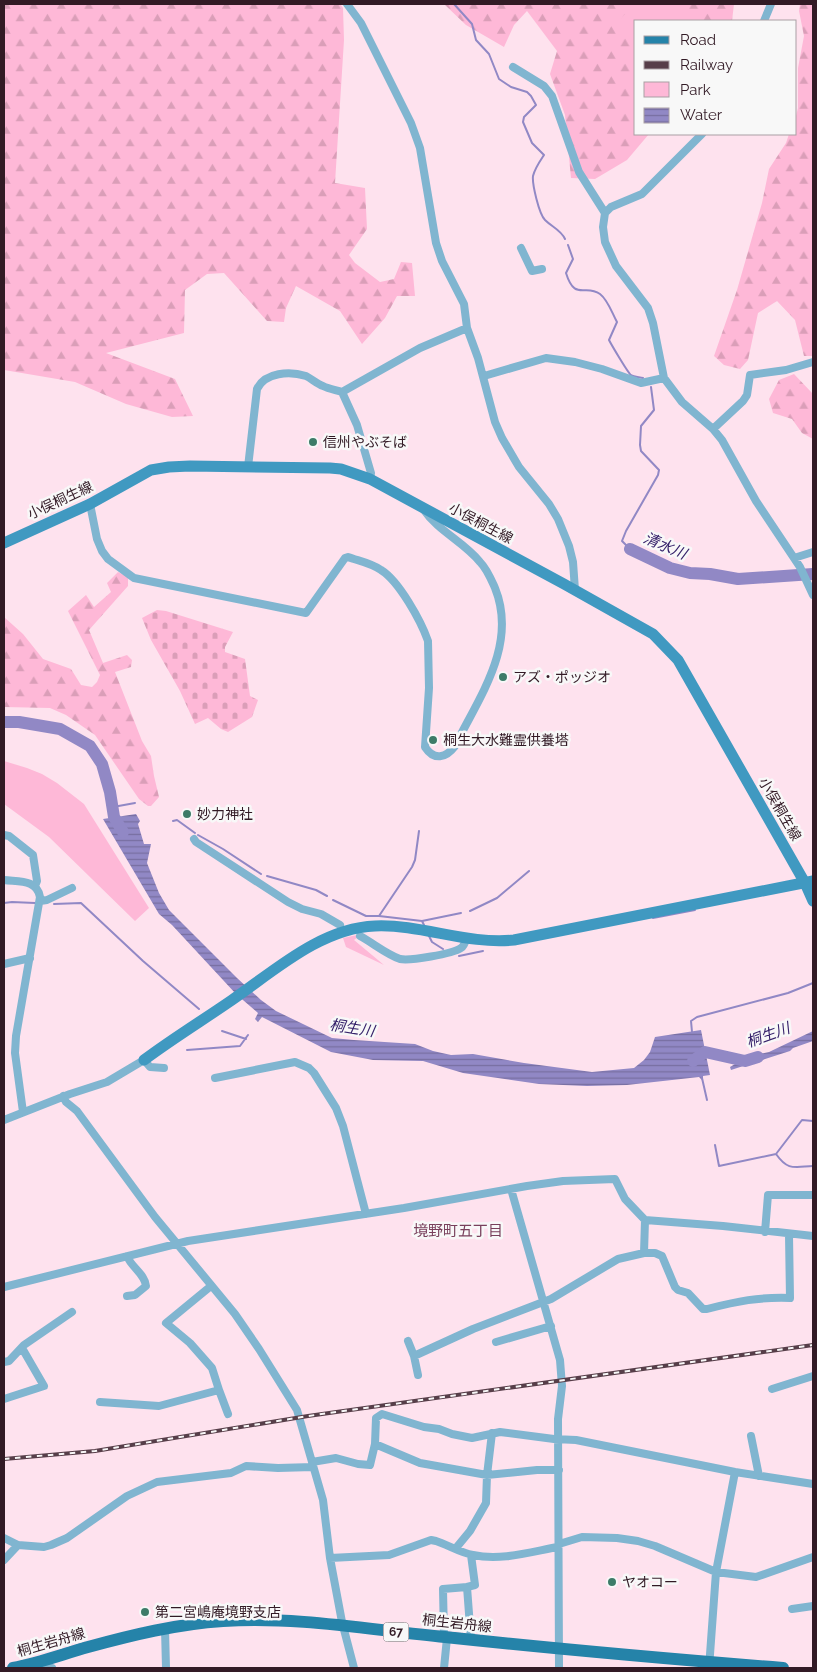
<svg xmlns="http://www.w3.org/2000/svg" width="817" height="1672" viewBox="0 0 817 1672" font-family="Raleway,'Noto Sans JP',sans-serif">
	<style>
		.green { fill: #feb8d7 }
		.forest { fill: url(#forest-firs) }
		.cemetery { fill: url(#cemetery-stones) }
		.water { fill: url(#water-rules) }
		.lines { fill: none; stroke-linecap: round; stroke-linejoin: round }
		.stream { stroke: #9188c5; stroke-width: 2 }
		.river { stroke: #9188c5; stroke-width: 12 }
		.street { stroke: #80b5d0; stroke-width: 8 }
		.secondary { stroke: #4099c1; stroke-width: 11 }
		.primary { stroke: #2583a9; stroke-width: 12 }
		.rail-casing { stroke: #573e49; stroke-width: 4 }
		.rail { stroke: #f8f8f8; stroke-width: 2; stroke-dasharray: 5.5; stroke-linecap: butt }
		.poi-dot { fill: #3d7b68; stroke: #f8f8f8; stroke-width: 2 }
		.labels { text-anchor: middle; stroke-width: 5; stroke-linejoin: round; paint-order: stroke }
		.shield { fill: #f8f8f8; stroke: #6d5d64; stroke-width: 1 }
		.shield-label { font-size: 12px; font-weight: bold; fill: #321a25 }
		.poi-label { font-size: 14px; fill: #321a25; stroke: #f8f8f8; text-anchor: start }
		.street-label { font-size: 14px; fill: #321a25; stroke: #f8f8f8 }
		.water-label { font-size: 15px; font-style: italic; fill: #36226b; stroke: #f8f8f8 }
		.neighbourhood-label { font-size: 15px; fill: #79405c; stroke: #f8f8f8 }
	</style>
	<defs>
		<pattern id="forest-firs" width="22" height="20" patternUnits="userSpaceOnUse" patternTransform="scale(1.25)"><rect width="22" height="20" fill="#feb8d7"/><path d="M5 1l3.5 6h-7zM16 11l3.5 6h-7z" fill="#da9eb8"/></pattern>
		<pattern id="cemetery-stones" width="16" height="16" patternUnits="userSpaceOnUse" patternTransform="scale(1.25)"><rect width="16" height="16" fill="#feb8d7"/><path d="M2 7V4a2 2 0 0 1 4 0v3zM10 15v-3a2 2 0 0 1 4 0v3z" fill="#da9eb8"/></pattern>
		<pattern id="water-rules" width="6" height="5" patternUnits="userSpaceOnUse" patternTransform="scale(1.25)"><rect width="6" height="5" fill="#9188c5"/><path d="M0 2.5h6" fill="none" stroke="#776ea0"/></pattern>
	</defs>
	<rect width="100%" height="100%" fill="#fee2ee"/>
	<path class="green" d="M541,4H701L690,21H636V109Z
		M4,761L27,768L42,774L57,783L84,804L149,908L135,921L49,837L4,804Z
		M362,934L354,940L384,965L346,947L343,938Z"/>
	<path class="forest" d="M4,4H340L343,8L344,40L335,183L365,188L367,229L349,255L355,263L380,282L394,279L401,262L412,263L415,296H397L385,318L362,344L340,311L296,286L286,308L284,322L267,321L224,273L207,274L185,290L184,333L106,353L175,379L193,416L172,417L126,404L75,382L4,370Z
		M444,4H634L618,22L617,28L636,32V134H649L627,160L595,179L571,178L565,115L550,74L557,51L527,11L514,25L504,47L466,25Z
		M690,4H734L732,21H685Z
		M800,4H813V356H804L795,320L777,301L758,313L748,360L740,369L724,365L714,356L737,290L762,203L769,169L786,143L789,134H796V116L798,108V68L804,36L799,11Z
		M794,374L813,394V439L802,433L792,419L773,413L769,399L779,380Z
		M118,572L128,577V586L89,630L103,663L127,655L132,660L131,667L115,672L142,741L151,756L154,776L159,797L151,806H148L139,799L95,735L66,715L50,708L4,707V617L23,634L43,659L71,669L81,685L92,687L97,682L100,675L68,611L86,595L94,607L111,592L107,583Z"/>
	<path class="cemetery" d="M157,610L166,611L233,632L225,647V652L245,659L250,696L258,700L252,717L228,732L221,729L208,718L195,724L180,691L151,640L142,618Z"/>
	<path class="water" d="M136,814L140,821L138,824L144,844H151L147,863L159,893L169,910L237,978L261,1000L276,1011L332,1038L354,1040L415,1044L433,1051L451,1055L473,1054L524,1063L592,1072L634,1068L644,1060L650,1052L655,1037L701,1030L710,1075L703,1076V1080H702L699,1077L627,1085L587,1086L539,1084L463,1073L423,1061L373,1060L331,1052L262,1017L258,1022L255,1019L258,1013L236,994L172,925L159,914L103,819Z
		M813,1031V1041L793,1048L790,1051L731,1070L730,1067L749,1056L769,1052Z"/>
	<g class="lines">
		<path class="stream" d="M454,4L472,24L476,40L489,54L499,79L511,87L527,92L531,96L536,105L524,117L523,122L532,143L544,155C540,161 535,168 533,176C532,184 539,214 545,220C552,227 561,230 565,239
			M568,245L573,259L566,273C575,302 585,283 600,294C608,300 612,313 617,322L609,340C611,344 628,373 631,375C634,377 639,377 643,378
			M630,549L622,541L626,531L658,475L659,470L641,451L640,445L641,426L654,410L651,387
			M113,807L135,803
			M173,821L177,820L195,833
			M198,835L223,849L261,874
			M267,876L316,890L327,896
			M333,900L366,916H379L422,921L424,925
			M4,903L12,902L35,903
			M54,904L81,903L143,961L199,1009
			M470,911L497,898L529,871
			M379,916L412,867L415,860L419,831
			M653,918L695,910
			M422,921L461,913
			M429,936L432,942L443,949
			M459,956L483,951
			M222,1031L246,1039
			M692,1032L691,1021L697,1017L788,993L813,983
			M187,1050L240,1046L248,1035
			M702,1078L707,1100
			M715,1145L719,1166L776,1154L802,1120L813,1121
			M776,1154C788,1171 794,1167 813,1166"/>
		<path class="river" d="M630,549L670,568L690,573L710,574L738,579L813,574
			M4,722H19L60,729L90,746L102,764L110,792L114,817L123,832
			M693,1061L705,1052L745,1061L758,1057"/>
		<path class="street" d="M347,4L361,23L411,123L420,148L436,243L442,261L464,304L467,328L478,358L495,422L502,438L519,467L549,504L558,519L569,546L573,562L575,590
			M764,21L771,4
			M513,67L544,86L552,96L579,172L605,213L603,227L605,242L616,266L648,308L653,323L664,378L682,402L713,429L722,440L756,501L800,567L813,595
			M605,213L611,207L642,194L702,134
			M521,248L532,271L542,269
			M484,376L546,358L575,362L602,369L641,383L664,378
			M342,392L357,425L371,473L370,479
			M713,429L743,401L747,395L750,375L786,370L813,362
			M248,467L257,389C265,372 290,371 306,376C312,379 317,384 323,386C329,389 336,390 342,392L420,348L467,328
			M90,504L97,539L102,551L108,559L134,578L306,613L345,558L348,557C359,561 371,563 381,570C399,581 421,621 428,641L429,688L425,747C434,761 446,758 455,746C479,697 518,645 495,588C491,579 487,569 480,562C464,542 438,531 424,510
			M794,558L813,552
			M4,835L9,836L33,855L37,881L35,886
			M194,839L196,842L288,902L302,909L321,914L340,925
			M4,880C18,882 37,879 40,897L16,1036L15,1053L23,1112
			M40,901L47,900L72,888
			M360,936C373,943 386,954 400,959C410,961 452,954 461,948C464,946 465,943 466,939
			M4,964L30,958
			M215,1078L295,1062L309,1068L314,1073L336,1108L343,1126L366,1214
			M63,1096L66,1102L77,1111L155,1217L235,1314L259,1349L297,1410L323,1500L330,1558L342,1622L354,1668
			M4,1120L70,1094L107,1082L144,1060L150,1067L164,1068
			M511,1189L560,1360L562,1386L558,1419L559,1668
			M765,1232L768,1195H813
			M644,1253L645,1220
			M4,1287L188,1241L404,1208L527,1186L563,1181L615,1179L625,1199L645,1220L723,1226L813,1236
			M127,1296L135,1295L146,1286C145,1274 131,1267 127,1256
			M408,1341L414,1356L418,1375
			M496,1342L551,1326
			M414,1356L473,1329L551,1299L618,1259L644,1253H655L662,1256L675,1287L678,1290L688,1293L703,1309H707C738,1301 758,1297 790,1298L789,1235
			M4,1362L9,1361L24,1345L72,1312
			M772,1389L813,1376
			M219,1390L228,1414
			M4,1399L44,1386L22,1348
			M100,1402L159,1406L219,1390L212,1368L190,1343L166,1323L211,1286
			M751,1436L759,1476
			M375,1444L420,1463L487,1475L537,1470H559
			M312,1462L336,1458L358,1464L370,1465L375,1444L376,1418L382,1414L424,1427L439,1429L452,1434L472,1438L500,1432L554,1439L576,1440L735,1472L813,1484
			M4,1538L18,1545L44,1547L51,1545L67,1538L127,1496L157,1482L231,1473L246,1466L278,1468L313,1467
			M559,1544L582,1537L617,1538L638,1541L655,1546L716,1572L756,1577L813,1557
			M456,1548L470,1531L486,1503L487,1475L492,1433
			M330,1558L389,1555L431,1540L436,1541C448,1545 461,1553 473,1555C501,1561 530,1552 558,1547
			M4,1560L18,1545
			M467,1587L475,1585L471,1555
			M792,1609L813,1606
			M165,1629L166,1668
			M444,1637L443,1589L467,1587L471,1640
			M34,1664L52,1668
			M444,1668L447,1638
			M709,1668L716,1572L735,1472"/>
		<path class="secondary" d="M4,543L90,504L151,470L169,467L190,466L330,468L341,469L370,479L564,584L653,634L678,660L805,883L813,901
			M144,1060C172,1039 203,1020 232,1000C274,971 321,928 375,926C422,924 467,945 514,940L813,881"/>
		<path class="primary" d="M13,1668C39,1663 63,1654 88,1647C132,1635 177,1624 223,1621C296,1616 371,1630 445,1637C557,1649 670,1659 783,1668"/>
		<g class="rail-casing">
			<path id="rail" d="M4,1459L95,1451L308,1416L813,1345"/>
		</g>
		<use href="#rail" class="rail"/>
	</g>
	<g class="poi-dot">
		<circle cx="313" cy="442" r="5"/>
		<circle cx="503" cy="677" r="5"/>
		<circle cx="433" cy="740" r="5"/>
		<circle cx="187" cy="814" r="5"/>
		<circle cx="612" cy="1582" r="5"/>
		<circle cx="145" cy="1612" r="5"/>
	</g>
	<g class="labels">
		<rect class="shield" x="383.5" y="1622.5" width="25" height="19" rx="4"/>
		<g class="shield-label">
			<text x="396" y="1636">67</text>
		</g>
		<g class="poi-label">
			<text x="323" y="447">信州やぶそば</text>
			<text x="513" y="682">アズ・ポッジオ</text>
			<text x="443" y="745">桐生大水難霊供養塔</text>
			<text x="197" y="819">妙力神社</text>
			<text x="622" y="1587">ヤオコー</text>
			<text x="155" y="1617">第二宮嶋庵境野支店</text>
		</g>
		<g class="street-label">
			<text transform="translate(60 500) rotate(-25)" y="5">小俣桐生線</text>
			<text transform="translate(481 523) rotate(28)" y="5">小俣桐生線</text>
			<text transform="translate(780 809) rotate(60)" y="5">小俣桐生線</text>
			<text transform="translate(457 1623) rotate(6)" y="5">桐生岩舟線</text>
			<text transform="translate(51 1642) rotate(-16)" y="5">桐生岩舟線</text>
		</g>
		<g class="water-label">
			<text transform="translate(665 546) rotate(23)" y="5">清水川</text>
			<text transform="translate(352 1028) rotate(9)" y="5">桐生川</text>
			<text transform="translate(768 1035) rotate(-20)" y="5">桐生川</text>
		</g>
		<g class="neighbourhood-label">
			<text x="458" y="1236">境野町五丁目</text>
		</g>
	</g>
	<rect width="817" height="1672" fill="none" stroke="#321a25" stroke-width="10"/>
	<rect x="634" y="20" width="162" height="115" fill="#f8f8f8" stroke="#a99fa4"/>
	<rect x="644" y="36" width="25" height="8" fill="#2583a9" stroke="#a99fa4"/>
	<text x="680" y="45" font-size="15" fill="#321a25">Road</text>
	<rect x="644" y="61" width="25" height="8" fill="#573e49" stroke="#a99fa4"/>
	<text x="680" y="70" font-size="15" fill="#321a25">Railway</text>
	<rect x="644" y="82" width="25" height="15" fill="#feb8d7" stroke="#a99fa4"/>
	<text x="680" y="95" font-size="15" fill="#321a25">Park</text>
	<rect x="644" y="108" width="25" height="15" fill="url(#water-rules)" stroke="#a99fa4"/>
	<text x="680" y="120" font-size="15" fill="#321a25">Water</text>
</svg>
